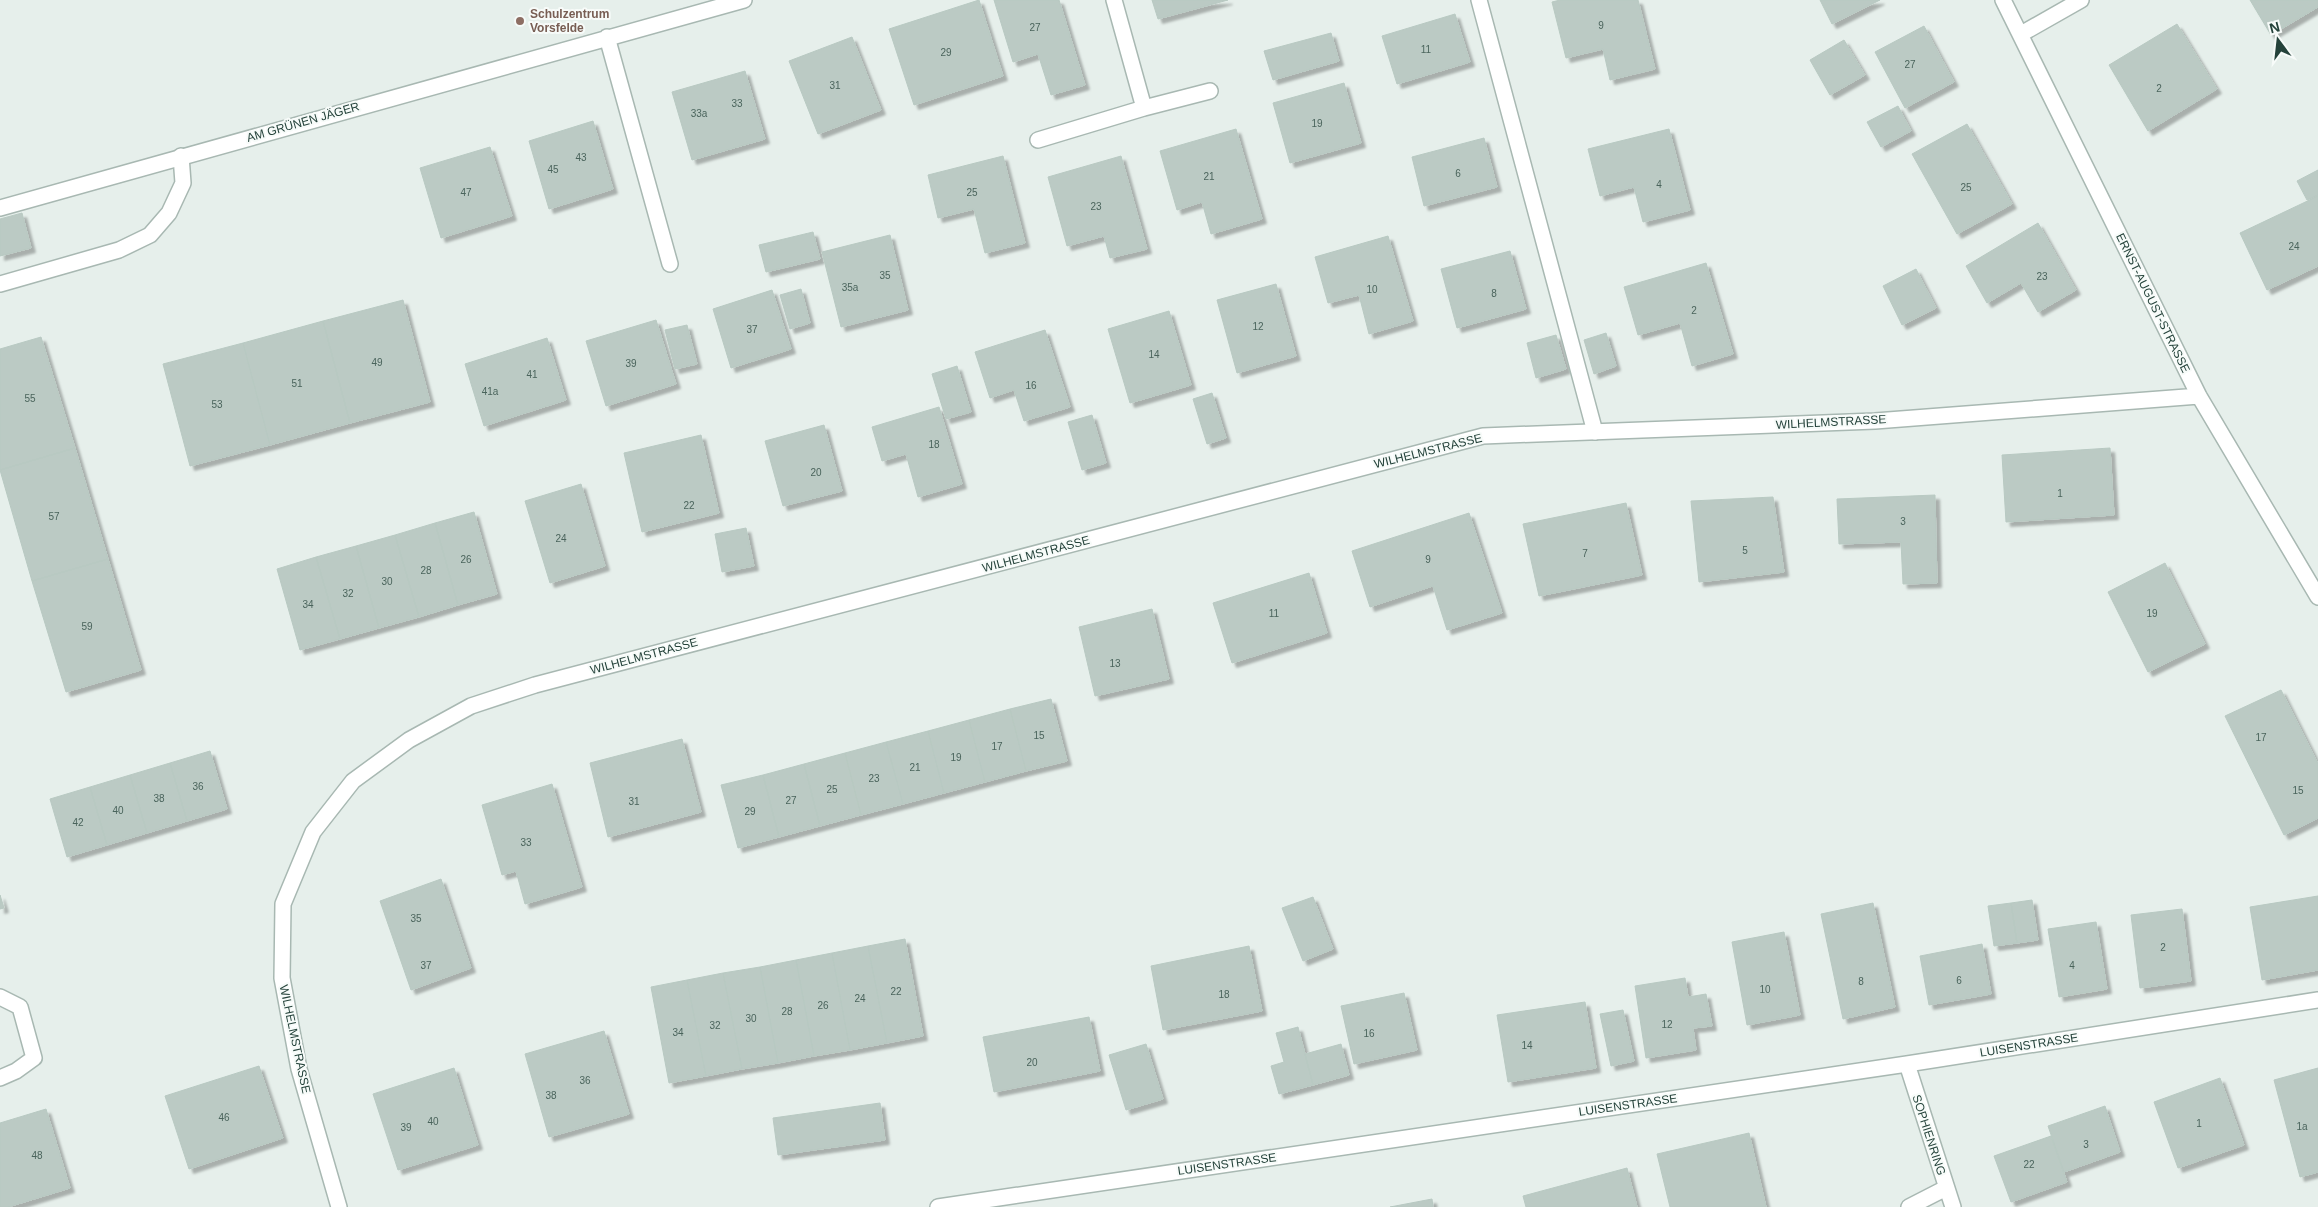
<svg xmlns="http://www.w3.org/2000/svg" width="2318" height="1207" viewBox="0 0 2318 1207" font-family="Arial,sans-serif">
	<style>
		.building { fill: #bbcac4; stroke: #b8c9c2; filter: url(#shadow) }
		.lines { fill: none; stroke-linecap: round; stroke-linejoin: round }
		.service-casing { stroke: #a8b8b2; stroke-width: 18 }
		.minor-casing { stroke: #a8b8b2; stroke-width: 18 }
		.service { stroke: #fff; stroke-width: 15 }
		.minor { stroke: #fff; stroke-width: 15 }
		.education-dot { fill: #8d6e63; stroke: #f7fbf9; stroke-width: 2 }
		.labels { text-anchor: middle; stroke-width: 4; stroke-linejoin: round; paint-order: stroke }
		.number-label { font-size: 10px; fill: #4a645c }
		.education-label { font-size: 12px; font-weight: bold; fill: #785e54; stroke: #f7fbf9; text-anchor: start }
		.street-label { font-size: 12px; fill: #24423a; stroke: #f7fbf9 }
	</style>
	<defs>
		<filter id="shadow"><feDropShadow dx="4.5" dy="4.5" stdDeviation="1" flood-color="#0004"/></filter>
	</defs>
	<rect width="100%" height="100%" fill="#e6efeb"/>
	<path class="building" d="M979,0L1003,76L914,105L889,29Z
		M994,0H1059L1085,85L1051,95L1038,54L1013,62Z
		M1152,0H1228L1158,19Z
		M1560,0H1638L1655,69L1610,80L1603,49L1566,58L1552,2Z
		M1820,0H1880L1832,24Z
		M2250,0H2318V7L2271,35Z
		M1455,14L1470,62L1397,84L1382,36Z
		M2177,24L2217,89L2148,131L2109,65Z
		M1924,26L1954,82L1905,108L1875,52Z
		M1331,33L1339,61L1273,80L1264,51Z
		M852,37L881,110L818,134L789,61Z
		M1844,40L1865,75L1830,95L1810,60Z
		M745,71L765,139L692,160L672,92Z
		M1344,83L1361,143L1290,163L1273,103Z
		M1898,106L1911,131L1881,147L1867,122Z
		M593,121L613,189L549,209L529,141Z
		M1967,124L2012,204L1957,234L1912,154Z
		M1236,129L1262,219L1211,234L1202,202L1177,210L1160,151Z
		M1669,129L1690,210L1643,222L1634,187L1600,196L1588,149Z
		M1484,138L1497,187L1424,206L1412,157Z
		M490,147L512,216L441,238L420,168Z
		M1003,156L1025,243L985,253L974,209L938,218L928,175Z
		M1121,156L1147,249L1110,258L1104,236L1067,246L1048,177Z
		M2318,170V195L2307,200L2297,181Z
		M2318,196V266L2267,290L2240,233Z
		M22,213L31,248L0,256V219Z
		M2038,223L2076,290L2038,312L2021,283L1987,303L1966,266Z
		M813,232L820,259L766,272L759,245Z
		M890,235L908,310L841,327L822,252Z
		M1388,236L1413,321L1369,334L1359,295L1328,303L1315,257Z
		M1510,251L1526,309L1457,328L1441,269Z
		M1706,263L1733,354L1692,366L1680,323L1638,335L1624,287Z
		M1916,269L1936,308L1902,325L1883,286Z
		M1276,284L1296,356L1237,373L1217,300Z
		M801,289L810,323L790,329L780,295Z
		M772,290L791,349L731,368L713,309Z
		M403,300L430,402L350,423L323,321Z
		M1169,311L1191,385L1130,403L1108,329Z
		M656,320L676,384L606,406L586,341Z
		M323,321L350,423L270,445L243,343Z
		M687,325L697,364L675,369L665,330Z
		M1045,330L1070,407L1024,421L1014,390L990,398L975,352Z
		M1606,333L1616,366L1594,374L1584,340Z
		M1556,335L1566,369L1536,378L1527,343Z
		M41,337L75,448L0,470V349Z
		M547,338L566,400L484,426L465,364Z
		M243,343L270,445L190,466L163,364Z
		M957,366L971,412L946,419L932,374Z
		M1212,393L1226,438L1207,444L1193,399Z
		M939,407L962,484L918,497L906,454L882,461L872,427Z
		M1092,415L1106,463L1082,470L1068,422Z
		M824,425L842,491L783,506L765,441Z
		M701,435L719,513L642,532L624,453Z
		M75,448L108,559L32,581L0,470Z
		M2110,448L2114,515L2006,522L2002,455Z
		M581,484L605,566L550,583L525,501Z
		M1935,495L1937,583L1903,584L1901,542L1839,544L1837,499Z
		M1773,497L1784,572L1699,582L1691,501Z
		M1626,503L1642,575L1539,596L1523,524Z
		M474,512L497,594L458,605L435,523Z
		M1469,513L1502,613L1447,630L1433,586L1370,607L1352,551Z
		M435,523L458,605L419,617L395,535Z
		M746,528L754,566L722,572L715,534Z
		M395,535L419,617L379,628L356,546Z
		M356,546L379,628L340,639L316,557Z
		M316,557L340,639L300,650L277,569Z
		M108,559L141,670L66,692L32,581Z
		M2165,563L2205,644L2148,672L2108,592Z
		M1309,573L1327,633L1232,663L1213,603Z
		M1152,609L1169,679L1095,696L1079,627Z
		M2281,690L2318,764V818L2284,835L2225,716Z
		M1051,699L1067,761L1026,771L1010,709Z
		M1010,709L1026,771L985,782L969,720Z
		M969,720L985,782L944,793L928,731Z
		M928,731L944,793L903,804L886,742Z
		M682,739L701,812L608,837L590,763Z
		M886,742L903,804L861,815L845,753Z
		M210,751L227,809L187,821L170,763Z
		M845,753L861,815L820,826L804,764Z
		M170,763L187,821L147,833L130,775Z
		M804,764L820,826L779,837L763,775Z
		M130,775L147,833L107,845L90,787Z
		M763,775L779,837L738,848L721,785Z
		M552,784L582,887L525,904L516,871L502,875L482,805Z
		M90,787L107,845L67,857L50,799Z
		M441,879L471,968L411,990L380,901Z
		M0,895L4,908L0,909Z
		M2318,896V970L2262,980L2250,907Z
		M1313,897L1333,949L1303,961L1282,908Z
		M2032,900L2038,940L2017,943L2011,903Z
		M1873,903L1895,1007L1843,1019L1821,914Z
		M2011,903L2017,943L1994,946L1988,906Z
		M2182,909L2191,981L2140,988L2131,915Z
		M2096,922L2107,989L2059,997L2048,929Z
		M1784,932L1800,1015L1747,1025L1732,942Z
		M905,939L923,1036L887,1043L868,946Z
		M1982,944L1991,994L1929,1005L1920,956Z
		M868,946L887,1043L850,1050L832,953Z
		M1249,946L1262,1011L1163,1030L1151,966Z
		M832,953L850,1050L814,1056L796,960Z
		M796,960L814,1056L778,1063L760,967Z
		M760,967L778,1063L742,1069L723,973Z
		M723,973L742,1069L706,1076L687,980Z
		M1685,978L1688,997L1706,994L1712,1026L1693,1028L1696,1050L1646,1058L1635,986Z
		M687,980L706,1076L669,1083L651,987Z
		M1404,993L1417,1050L1354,1064L1341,1006Z
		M1585,1002L1596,1068L1508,1082L1497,1015Z
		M1623,1010L1634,1061L1611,1066L1600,1014Z
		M1089,1017L1100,1071L994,1092L983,1037Z
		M1298,1027L1313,1085L1279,1094L1271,1066L1284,1062L1276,1033Z
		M604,1031L629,1114L549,1137L525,1054Z
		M1146,1044L1163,1099L1126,1110L1109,1055Z
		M1341,1044L1349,1075L1313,1085L1305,1054Z
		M259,1066L283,1138L189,1169L165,1096Z
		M454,1068L478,1145L398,1170L373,1094Z
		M2318,1068V1172L2300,1177L2274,1080Z
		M2220,1078L2244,1145L2178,1168L2154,1102Z
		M880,1103L885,1140L778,1155L773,1118Z
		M2105,1106L2120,1152L2064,1172L2048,1126Z
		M46,1109L70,1188L8,1207H0V1123Z
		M1749,1133L1766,1207H1670L1657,1154Z
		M2051,1136L2067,1182L2011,1202L1994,1156Z
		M1627,1168L1637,1207H1526L1523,1196Z
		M1432,1199L1433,1207H1390Z"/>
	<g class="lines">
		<g class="service-casing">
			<path id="service" d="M1479,0L1595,432
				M0,284L119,250L150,235L169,213L183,183L181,156"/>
		</g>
		<g class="minor-casing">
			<path id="minor" d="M2003,0L2199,396L2318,597
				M2021,34L2081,0
				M607,37L670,264
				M1144,108L1210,91
				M1038,140L1144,108L1114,0
				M0,208L744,0
				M0,997L20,1007L34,1058L16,1071L0,1078
				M1907,1064L1953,1207
				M339,1207L299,1069L282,978L283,904L313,832L353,781L409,740L471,706L535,685L1483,436L1875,421L2199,396
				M938,1207L1907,1064L2318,1000
				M1909,1207L1946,1188"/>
		</g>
		<use href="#service" class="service"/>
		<use href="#minor" class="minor"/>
	</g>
	<circle class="education-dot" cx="520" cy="21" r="5"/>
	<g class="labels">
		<g class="number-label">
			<text x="1601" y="29">9</text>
			<text x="1035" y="31">27</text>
			<text x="1426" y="53">11</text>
			<text x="946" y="56">29</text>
			<text x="1910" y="68">27</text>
			<text x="835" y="89">31</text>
			<text x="2159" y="92">2</text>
			<text x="737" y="107">33</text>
			<text x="699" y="117">33a</text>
			<text x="1317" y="127">19</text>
			<text x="581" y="161">43</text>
			<text x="553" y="173">45</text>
			<text x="1458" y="177">6</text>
			<text x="1209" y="180">21</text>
			<text x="1659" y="188">4</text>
			<text x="1966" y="191">25</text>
			<text x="466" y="196">47</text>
			<text x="972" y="196">25</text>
			<text x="1096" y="210">23</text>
			<text x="2294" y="250">24</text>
			<text x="885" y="279">35</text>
			<text x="2042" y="280">23</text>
			<text x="850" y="291">35a</text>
			<text x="1372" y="293">10</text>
			<text x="1494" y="297">8</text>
			<text x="1694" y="314">2</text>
			<text x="1258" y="330">12</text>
			<text x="752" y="333">37</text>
			<text x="1154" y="358">14</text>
			<text x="377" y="366">49</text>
			<text x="631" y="367">39</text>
			<text x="532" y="378">41</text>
			<text x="297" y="387">51</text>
			<text x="1031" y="389">16</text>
			<text x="490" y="395">41a</text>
			<text x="30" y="402">55</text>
			<text x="217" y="408">53</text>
			<text x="934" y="448">18</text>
			<text x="816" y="476">20</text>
			<text x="2060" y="497">1</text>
			<text x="689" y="509">22</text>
			<text x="54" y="520">57</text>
			<text x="1903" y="525">3</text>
			<text x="561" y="542">24</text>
			<text x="1745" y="554">5</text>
			<text x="1585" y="557">7</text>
			<text x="466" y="563">26</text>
			<text x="1428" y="563">9</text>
			<text x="426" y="574">28</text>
			<text x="387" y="585">30</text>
			<text x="348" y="597">32</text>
			<text x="308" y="608">34</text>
			<text x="1274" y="617">11</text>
			<text x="2152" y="617">19</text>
			<text x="87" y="630">59</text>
			<text x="1115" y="667">13</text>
			<text x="1039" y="739">15</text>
			<text x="2261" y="741">17</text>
			<text x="997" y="750">17</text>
			<text x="956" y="761">19</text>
			<text x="915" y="771">21</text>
			<text x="874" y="782">23</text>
			<text x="198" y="790">36</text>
			<text x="832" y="793">25</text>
			<text x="2298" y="794">15</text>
			<text x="159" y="802">38</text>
			<text x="791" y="804">27</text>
			<text x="634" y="805">31</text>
			<text x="118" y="814">40</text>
			<text x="750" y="815">29</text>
			<text x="78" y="826">42</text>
			<text x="526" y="846">33</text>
			<text x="416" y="922">35</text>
			<text x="2163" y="951">2</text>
			<text x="426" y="969">37</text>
			<text x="2072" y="969">4</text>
			<text x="1959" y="984">6</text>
			<text x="1861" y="985">8</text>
			<text x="1765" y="993">10</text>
			<text x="896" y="995">22</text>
			<text x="1224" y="998">18</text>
			<text x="860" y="1002">24</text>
			<text x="823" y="1009">26</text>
			<text x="787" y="1015">28</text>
			<text x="751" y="1022">30</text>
			<text x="1667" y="1028">12</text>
			<text x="715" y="1029">32</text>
			<text x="678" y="1036">34</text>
			<text x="1369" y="1037">16</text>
			<text x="1527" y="1049">14</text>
			<text x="1032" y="1066">20</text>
			<text x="585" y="1084">36</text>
			<text x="551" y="1099">38</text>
			<text x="224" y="1121">46</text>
			<text x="433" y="1125">40</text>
			<text x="2199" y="1127">1</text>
			<text x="2302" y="1130">1a</text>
			<text x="406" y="1131">39</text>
			<text x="2086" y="1148">3</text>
			<text x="37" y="1159">48</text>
			<text x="2029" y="1168">22</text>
		</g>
		<g class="education-label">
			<text x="530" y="18">Schulzentrum<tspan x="530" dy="14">Vorsfelde</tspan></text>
		</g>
		<g class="street-label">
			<text transform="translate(303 122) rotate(-16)" y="4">AM GRÜNEN JÄGER</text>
			<text transform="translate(2153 303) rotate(64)" y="4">ERNST-AUGUST-STRASSE</text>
			<text transform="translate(1831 422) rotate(-3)" y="4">WILHELMSTRASSE</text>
			<text transform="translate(1428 451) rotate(-14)" y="4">WILHELMSTRASSE</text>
			<text transform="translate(1036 554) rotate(-15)" y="4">WILHELMSTRASSE</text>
			<text transform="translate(644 656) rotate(-15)" y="4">WILHELMSTRASSE</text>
			<text transform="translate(295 1039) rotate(78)" y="4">WILHELMSTRASSE</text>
			<text transform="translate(2029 1045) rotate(-9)" y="4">LUISENSTRASSE</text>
			<text transform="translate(1628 1105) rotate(-8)" y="4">LUISENSTRASSE</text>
			<text transform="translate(1929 1135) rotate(72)" y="4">SOPHIENRING</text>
			<text transform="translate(1227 1164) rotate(-8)" y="4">LUISENSTRASSE</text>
		</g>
	</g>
	<g transform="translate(2278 40) rotate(345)" stroke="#f7fbf9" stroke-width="4" paint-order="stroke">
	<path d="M0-4L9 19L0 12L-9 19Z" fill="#24423a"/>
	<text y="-8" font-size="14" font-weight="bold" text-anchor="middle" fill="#24423a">N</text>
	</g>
</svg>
